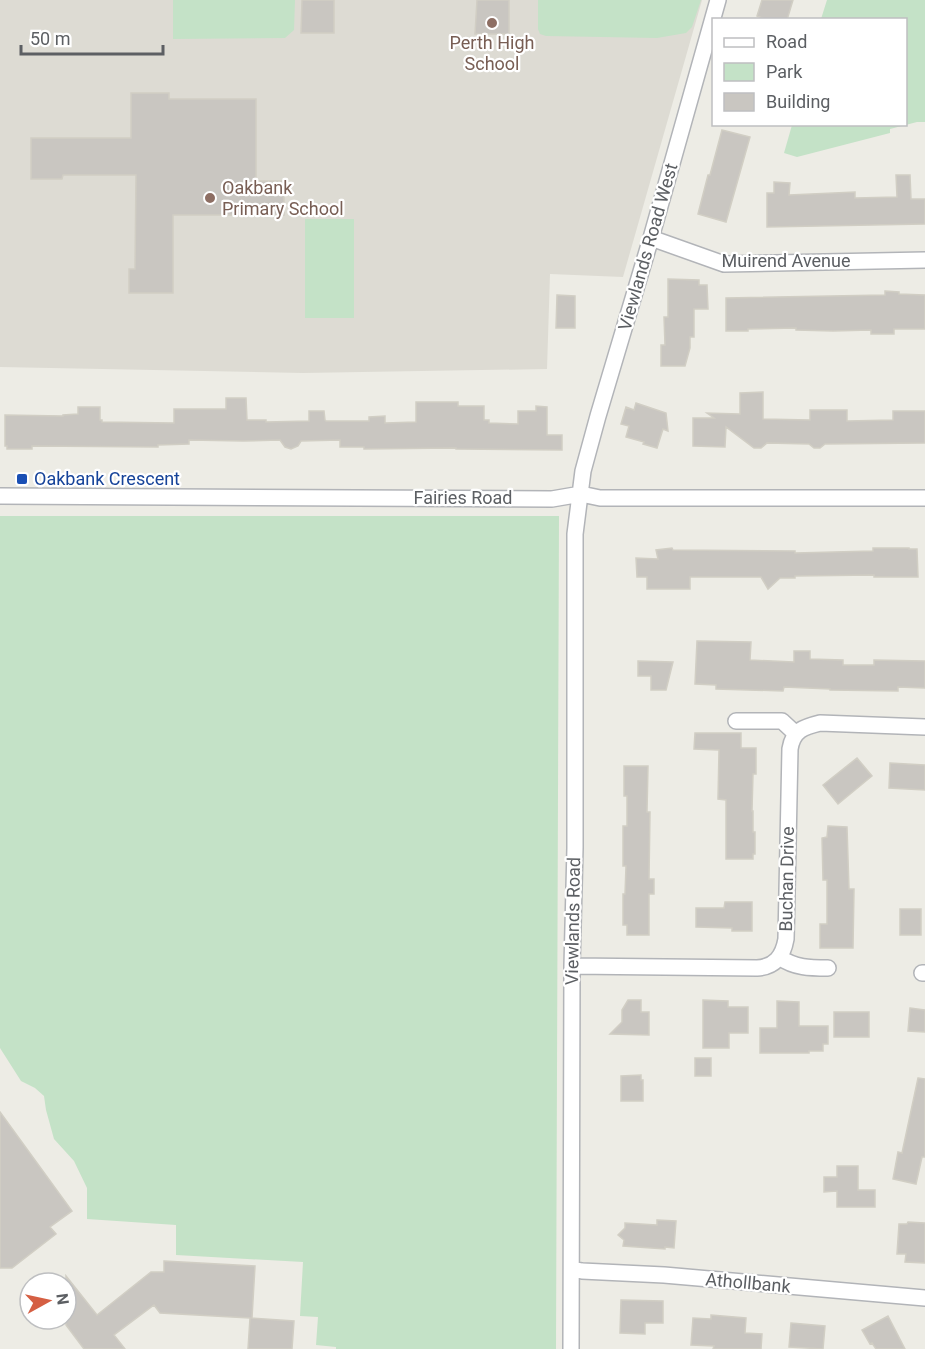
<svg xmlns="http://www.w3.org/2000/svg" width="925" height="1349" viewBox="0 0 925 1349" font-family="Roboto,sans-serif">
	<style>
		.education { fill: #dddbd3 }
		.green { fill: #c4e2c7 }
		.building { fill: #c9c6c1; stroke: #d1cec4; stroke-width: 1.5 }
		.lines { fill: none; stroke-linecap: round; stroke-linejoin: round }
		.minor-casing { stroke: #b2b4b8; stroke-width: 18 }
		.minor { stroke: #fff; stroke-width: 15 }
		.education-dot { fill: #8d6e63; stroke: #fff; stroke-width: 2 }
		.transit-dot { fill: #1a4fb4; stroke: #fff; stroke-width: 2 }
		.labels { text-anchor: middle; stroke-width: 4.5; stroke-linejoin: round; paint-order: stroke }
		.education-label { font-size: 18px; fill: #785e54; stroke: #fff }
		.street-label { font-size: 18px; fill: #5c5f63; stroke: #fff }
		.transit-label { font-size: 18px; fill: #164399; stroke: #fff; text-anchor: start }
	</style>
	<rect width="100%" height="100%" fill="#edece5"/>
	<path class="education" d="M0,0H702L623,277L550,274L547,369L303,373L0,367Z"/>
	<path class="green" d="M173,0H295L294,30L285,38L173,39Z
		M538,0H701L692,27L686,33L657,38L546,36L540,34L538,29Z
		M827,0H925V122H917L890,129V133L797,157L784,153L792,125L906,124V20L821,19Z
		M305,219H354V318H305Z
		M0,516H559L556,1349H336V1347L316,1345L318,1317L300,1316L303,1262L176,1255V1225L87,1219V1188L74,1161L54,1139L46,1110L44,1096L35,1088L21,1081L0,1048Z"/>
	<path class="building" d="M302,0H334V33H301Z
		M477,0H509V34H475Z
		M762,0H793L787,20H768L757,16Z
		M131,93H169V99H256V181H284V215H173V293H129V269H135L136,175H63L62,179H31V138H131Z
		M722,130L750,137L726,222L698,214L708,175H710Z
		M896,175H910L911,199H925V224L767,227V193H774V182L790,183L789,195L855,192V198L897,197Z
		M668,279L699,280V285H707L708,309H694V337H690V348L685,366H661V345H665L664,317H668Z
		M885,291L899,292V294L925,295V329H894V334H871V330L833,331L796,330V328L748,329V331H726V298L885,295Z
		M557,295L575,296V328H556Z
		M763,392V419L810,420V410H847V421L893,420V411H925V443L825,444L820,448H814L809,444L767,443L761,448H754L726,427L725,447L693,446V418H714L707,413L740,414V393Z
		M226,398H246L247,420H266V422L309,421V411H324L325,420L326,421H369V417L385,416V423L416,422V402H458V406H484V420H489V423L518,424V411H536V406L547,407V435H562V450L456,449V448L364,449V447H340V440L301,441L298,446L291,449L285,447L280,440L243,441L189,440V444L158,445V447L32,446V449H7V446H5V415L63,416V415L78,414V407H100V420H102V422L174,423V409H226Z
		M636,403L666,413L668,431L663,429L657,448L643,444L644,442L626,437L629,426L621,424L626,407L634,410Z
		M672,548L673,550L795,551V553L873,551V548H909V549H917L918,577H874V575L795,576V578H780L768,589L761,577H690V589H647V577H637L636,558L658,559L656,550Z
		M697,641L751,642L750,660L794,662V651H810V659L843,660V665H874V660L925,661V688L898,687V691L830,690V689L784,687L783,691L716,689V685L695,684Z
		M638,661L673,662L666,690H651V676H638Z
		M695,733H741V748H756V774H753L752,811H753V832H755V854H753V859H726V800L718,799L719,750L694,749Z
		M857,758L872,776L838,804L823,785Z
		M890,763L925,765V790L889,788Z
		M624,766H648L647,812H650L649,879H654V894H649V935H627V925H623V894H625L626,866H623V826H627V796H624Z
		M828,826L847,827L849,889H854L853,948H820V924H827V880H823L822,838L827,837Z
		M725,902H752V931H732V928L696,927V908H724Z
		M900,909H921V935H900Z
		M628,1000H641V1012H649V1035L610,1034L622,1022V1010Z
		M703,1000L728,1001V1007H748V1033H729V1048H703Z
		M777,1001L799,1002V1026H828V1044H823V1051H809V1053H760V1028H777Z
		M910,1008L925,1010V1032L908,1031Z
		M834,1012H869V1037H834Z
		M695,1058H711V1076H695Z
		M641,1075V1080H643V1101H621V1076Z
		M918,1078L925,1079V1157H922L916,1184L893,1179L898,1152L902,1153Z
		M0,1112L72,1211L50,1227L56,1234L12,1268H0Z
		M837,1166H858V1190H875V1207H837V1191L824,1192V1177H837Z
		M657,1220L676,1221L674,1248L665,1247V1249L623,1246L624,1240L618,1235L625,1228V1223L657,1225Z
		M908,1222L925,1223V1263L905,1262L906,1254H897L899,1224H907Z
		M164,1261L255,1266L252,1318L294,1321L292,1349H248L250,1318L160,1313L154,1305L114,1335L125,1349H84L66,1325V1276L97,1315L151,1272H164Z
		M621,1300L663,1301V1323H645V1334L620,1333Z
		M711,1315L746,1318L745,1333L762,1334L761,1349H713L714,1346L691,1345L693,1318L711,1319Z
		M888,1316L905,1349H876L872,1343L870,1344L862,1330Z
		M791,1323L825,1326L823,1349L789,1347Z"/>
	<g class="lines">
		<g class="minor-casing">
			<path id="minor" d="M651,238L724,264L925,260
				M0,496L552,499L581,494L600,498H925
				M736,721H782L796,734
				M779,957C795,968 810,968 828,968
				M572,966L757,968C775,967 783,956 786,939L790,749C793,730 804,727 820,723L925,727
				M922,973H925
				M572,1269L582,1271L664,1275L925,1298
				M571,1349L572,966L575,848V534L583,471L598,416L651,238L718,0"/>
		</g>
		<use href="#minor" class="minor"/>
	</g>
	<g class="education-dot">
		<circle cx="492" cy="23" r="6"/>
		<circle cx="210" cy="198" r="6"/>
	</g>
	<rect class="transit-dot" x="16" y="473" width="12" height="12" rx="3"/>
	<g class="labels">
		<g class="education-label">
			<text x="492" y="49">Perth High<tspan x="492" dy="21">School</tspan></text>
			<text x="222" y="194" text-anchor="start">Oakbank<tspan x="222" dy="21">Primary School</tspan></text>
		</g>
		<g class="street-label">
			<text transform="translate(648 247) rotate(-74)" y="6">Viewlands Road West</text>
			<text x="786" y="267">Muirend Avenue</text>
			<text x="463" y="504">Fairies Road</text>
			<text transform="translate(787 879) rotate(-89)" y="6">Buchan Drive</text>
			<text transform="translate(573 921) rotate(-89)" y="6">Viewlands Road</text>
			<text transform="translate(748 1283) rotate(5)" y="6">Athollbank</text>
		</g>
		<g class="transit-label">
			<text x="34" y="485">Oakbank Crescent</text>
		</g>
	</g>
	<rect x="712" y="18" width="195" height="108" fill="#ffffff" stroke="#bebfc1" stroke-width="1.5"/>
	<rect x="724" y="38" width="30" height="9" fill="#ffffff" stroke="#bebfc1" stroke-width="1.5"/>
	<text x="766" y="48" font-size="18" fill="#5c5f63">Road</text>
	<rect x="724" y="63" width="30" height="18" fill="#c4e2c7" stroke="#bebfc1" stroke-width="1.5"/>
	<text x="766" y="78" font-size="18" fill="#5c5f63">Park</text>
	<rect x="724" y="93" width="30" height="18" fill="#c9c6c1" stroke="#bebfc1" stroke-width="1.5"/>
	<text x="766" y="108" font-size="18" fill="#5c5f63">Building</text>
	<g transform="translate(48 1301) rotate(82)"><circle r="28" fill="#ffffff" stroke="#bebfc1" stroke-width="1.5"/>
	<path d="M0-4.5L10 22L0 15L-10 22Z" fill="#d55f43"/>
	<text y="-9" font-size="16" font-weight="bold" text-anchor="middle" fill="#5c5f63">N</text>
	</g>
	<path d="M21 45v9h142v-9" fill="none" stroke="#5c5f63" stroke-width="3"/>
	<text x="30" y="45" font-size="18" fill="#5c5f63" stroke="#ffffff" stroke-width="4.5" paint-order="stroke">50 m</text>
</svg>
